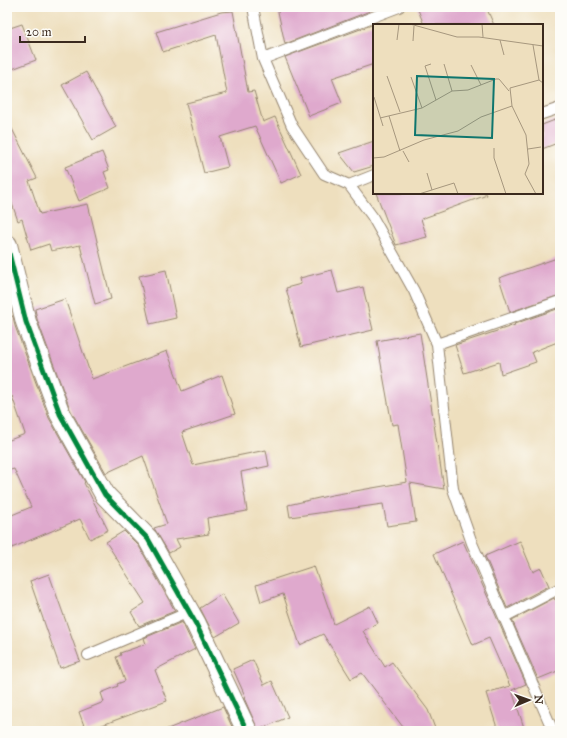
<svg xmlns="http://www.w3.org/2000/svg" width="567" height="738" viewBox="0 0 567 738" font-family="'IM FELL Great Primer',serif">
	<style>
		.building { fill: #dfa9cd }
		.lines { fill: none; stroke-linecap: round; stroke-linejoin: round }
		.service-casing { stroke: #94846e; stroke-width: 12 }
		.minor-casing { stroke: #94846e; stroke-width: 22 }
		.service { stroke: #fff; stroke-width: 10 }
		.minor { stroke: #fff; stroke-width: 20 }
		.cycleway-casing { stroke: #fdfcf7; stroke-width: 8 }
		.cycleway { stroke: #00873e; stroke-width: 5 }
		.inset-road { fill: none; stroke: #a6977e; stroke-width: 1 }
		.view { fill: #0f766e; fill-opacity: 0.15; stroke: #0f766e; stroke-width: 2 }
		.inset-edge { fill: none; stroke: #3b2a1e; stroke-width: 2 }
	</style>
	<rect width="100%" height="100%" fill="#fdfcf7"/>
	<filter id="ink" filterUnits="userSpaceOnUse"><feTurbulence type="fractalNoise" baseFrequency=".025" numOctaves="2"/><feDisplacementMap in="SourceGraphic" scale="8" xChannelSelector="R" yChannelSelector="G"/><feConvolveMatrix kernelMatrix="1 2 1 2 8 2 1 2 1" color-interpolation-filters="sRGB"/></filter>
	<filter id="wash" filterUnits="userSpaceOnUse"><feTurbulence type="fractalNoise" baseFrequency=".012" numOctaves="4" result="noise"/><feDisplacementMap in="SourceGraphic" scale="16" xChannelSelector="R" yChannelSelector="G"/><feGaussianBlur stdDeviation="0.9" result="paint"/><feColorMatrix in="noise" values="0 0 0 0 0 0 0 0 0 0 0 0 0 0 0 0 0 1.4 0 .05"/><feComposite in="paint" operator="in"/></filter>
	<g filter="url(#wash)">
		<rect width="100%" height="100%" fill="#eedfbe"/>
		<g id="blocks">
			<path class="building" d="M277,7H369L370,11L285,44Z
				M417,7H486L494,25H424Z
				M233,11L248,92L254,91L263,122L275,117L301,174L281,183L255,126L220,137L228,167L204,173L186,103L227,93L216,35L163,52L156,32L221,12Z
				M22,24L36,60L7,71V29Z
				M374,24V64L332,78L342,103L309,116L285,57Z
				M86,72L116,127L93,140L62,85Z
				M560,118V142L542,149V125Z
				M7,119L37,178L29,181L40,214L88,204L111,299L95,304L80,245L51,251L49,244L31,250L22,219L18,221L7,189Z
				M374,141V166L354,172L339,153Z
				M102,152L109,170L104,172L110,188L79,201L65,167Z
				M376,193H486L487,195L421,219L427,237L396,245Z
				M560,257V295L510,312L499,278Z
				M166,270L176,318L150,324L139,276Z
				M332,270L338,293L363,287L373,330L301,347L286,288L301,284L300,278Z
				M65,299L92,379L167,351L182,391L222,375L235,414L182,432L193,465L266,450L269,466L241,472L247,511L207,518L209,534L176,539L180,547L169,553L154,528L167,524L143,456L106,473L70,409L37,319L35,309Z
				M560,308V341L532,352L536,362L501,374L499,362L464,373L455,345L515,325L514,324Z
				M13,316L15,326L49,418L85,482L84,483L108,530L90,539L80,519L7,550V517L31,507L14,469L7,471V441L25,434L12,396L10,397L7,385V317Z
				M420,333L444,489L410,483L416,522L387,526L383,504L290,517L288,505L332,495L407,482L398,424L392,425L377,341Z
				M124,531L139,546L175,611L139,626L131,612L145,603L106,542Z
				M463,541L526,684L512,690L525,731H498L486,693L510,686L489,638L473,645L434,554Z
				M520,541L533,572L541,568L549,586L507,608L485,556Z
				M314,566L334,624L370,606L378,623L363,631L385,667L392,662L428,710L436,731H406L362,673L351,679L323,634L300,645L283,594L261,602L256,585Z
				M49,574L80,661L60,668L30,581Z
				M222,594L239,623L215,637L200,608Z
				M560,597V670L538,679L512,620L554,598L555,600Z
				M182,622L195,649L155,670L167,701L86,731L79,712L104,702L101,693L118,686L117,684L125,681L116,657L121,655L120,653L146,644L144,638Z
				M253,660L264,685L272,681L288,717L258,730L244,698H246L233,669Z
				M223,707L234,731H165V730Z"/>
		</g>
	</g>
	<g filter="url(#ink)">
		<use href="#blocks" fill-opacity="0" stroke="#94846e" stroke-width="1"/>
		<g class="lines">
			<g class="service-casing">
				<path id="service" d="M253,7L263,59L292,126L324,174L349,185L372,216L414,291L437,344L453,489L472,543L553,731
					M263,59L399,7
					M542,114L560,108
					M349,185L374,175
					M437,344L560,301
					M504,617L560,588
					M88,655L189,612"/>
			</g>
			<g class="minor-casing">
				<path id="minor" d="M7,245L26,322L60,414L105,495L148,539L196,624L247,731"/>
			</g>
			<use href="#service" class="service"/>
			<use href="#minor" class="minor"/>
			<g class="cycleway-casing">
				<path id="cycleway" d="M7,245L26,322L60,414L105,495L148,539L196,624L247,731"/>
			</g>
			<use href="#cycleway" class="cycleway"/>
		</g>
	</g>
	<g transform="translate(373 24)">
		<rect width="170" height="170" fill="#eedfbe"/>
		<path class="inset-road" d="M37,0L84,13H106L170,22M109,0L110,13M24,16L26,0M127,16L131,31M40,17L41,2M160,21L166,56L170,59M58,40L52,42L63,76M71,40L79,67M98,41L108,61M14,52L27,88M38,53L49,84M1,73L10,102M139,82L153,111L156,140L152,150L163,170M16,92L27,127M7,94L49,84L79,67L95,66L123,55H126L136,67M121,124V134L133,170M155,125L168,123M30,127L36,138M0,134L11,133L51,116L85,107L108,93L139,82L137,64L166,56M54,149L59,166M46,170L81,159L85,170"/>
		<path class="view" d="M44,52L121,55L119,114L42,111Z"/>
		<rect width="170" height="170" class="inset-edge"/>
	</g>
	<rect width="567" height="738" fill="none" stroke="#fdfcf7" stroke-width="24"/>
	<g transform="translate(529 700) rotate(88)" stroke="#fdfcf7" stroke-width="3" paint-order="stroke">
	<path d="M0-3L7 15L0 10L-7 15Z" fill="#3b2a1e"/>
	<text y="-6" font-size="11" font-weight="bold" text-anchor="middle" fill="#3b2a1e">N</text>
	</g>
	<path d="M20 36v6h65v-6" fill="none" stroke="#3b2a1e" stroke-width="2"/>
	<text x="26" y="36" font-size="12" fill="#3b2a1e" stroke="#fdfcf7" stroke-width="3" paint-order="stroke">20 m</text>
</svg>
